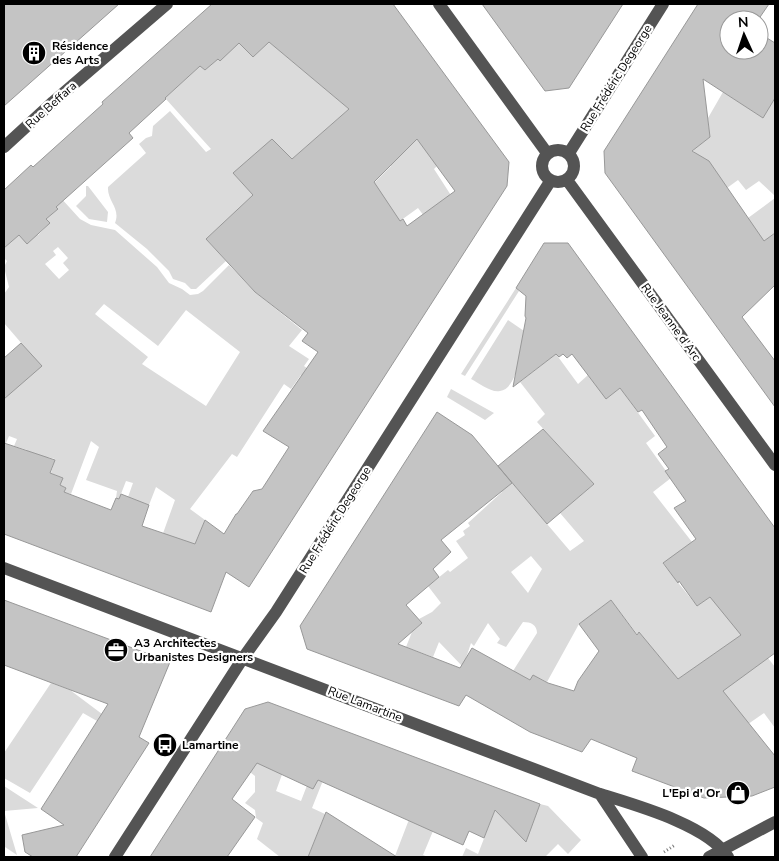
<svg xmlns="http://www.w3.org/2000/svg" width="779" height="861" viewBox="0 0 779 861" font-family="'Nunito Sans',sans-serif">
	<style>
		.green { fill: #dbdbdb; fill-rule: evenodd }
		.building { fill: #c4c4c4; stroke: #989898; fill-rule: evenodd }
		.lines { fill: none; stroke-linecap: round; stroke-linejoin: round }
		.path { stroke: #767676; stroke-width: 3; stroke-dasharray: 1 2.5; stroke-linecap: butt }
		.minor { stroke: #545454; stroke-width: 12 }
		.labels { text-anchor: middle; stroke-width: 4.5; stroke-linejoin: round; paint-order: stroke }
		.poi-label { font-size: 12px; font-weight: bold; fill: #000; stroke: #fff; text-anchor: start }
		.street-label { font-size: 12px; fill: #000; stroke: #fff }
	</style>
	<rect width="100%" height="100%" fill="#fff"/>
	<path class="green" d="M269,42L349,109L292,159L234,174L253,195L206,239L226,261L196,289H191L185,283L173,279L169,271L147,249L115,223C121,208 107,201 108,187L146,153L139,144L146,138L152,136L153,126L170,111L206,152L211,149L165,98L200,66L205,70L218,59L220,60L239,43L253,57Z
		M723,92L763,118L775,98V196L759,181L746,190L738,180L727,188L699,159L693,150L710,137L708,118Z
		M416,135L438,165L434,169L454,200L427,220L418,208L400,221L388,203L344,213L391,166L385,158Z
		M86,186H88L108,212L107,222L89,219L76,206L86,196Z
		M60,197L80,219L91,225L115,230L157,267L169,283L182,289L190,295L198,294L203,291L229,265L255,292L302,330L289,346L309,359L304,366L322,379L316,386L301,375L291,389L284,384L237,457L232,454L190,509L205,520L188,562L157,550L175,500L156,487L149,505L144,503L122,514L133,483L126,481L119,499L116,498L117,491L86,480L99,447L91,441L71,494L64,492L66,488L60,485L63,478L51,473L55,459L47,457L38,481L22,462L27,450L14,446L17,439L9,436L4,448V399L41,366L4,323V294L9,287L4,267L7,261L4,258V248L29,226L38,235L50,223L46,219L58,209L53,203ZM58,247L68,258L63,263L69,270L59,279L45,264L56,255L53,251ZM104,304L158,346L186,310L240,352L206,406L142,364L148,357L95,314Z
		M775,198V233L763,242L748,218Z
		M516,288L519,291L465,376L461,374Z
		M508,320L524,331C521,346 519,388 500,391C491,393 479,383 471,379Z
		M556,354L578,384L588,375L606,398L620,388L655,436L646,443L671,478L653,492L692,542L663,564L697,606L710,597L757,624L678,679L639,632L637,634L611,600L579,624L547,682L533,675L530,680L513,671L537,633C537,625 531,622 523,622L506,647L497,643L500,639L488,623L474,646L471,643L463,667L439,642L433,657L406,647L412,632L422,623L419,619L432,612L441,603L428,586L448,570L450,572L468,558L456,541L465,535L463,531L470,526L468,523L502,492L489,476L480,454L485,451L570,551L584,541L560,513L594,484L537,422L545,414L520,382ZM531,556L542,569L528,593L511,572Z
		M451,389L494,413L485,420L447,397Z
		M768,658L775,667V728L764,713L728,738L701,706Z
		M51,683L70,690L102,714L97,721L83,713L30,793L4,778V753Z
		M255,745L288,758L276,791L301,801L316,762L328,768L312,808L325,814L308,857H280L257,839L263,823L256,818L255,810L245,803L255,792V776L242,766Z
		M4,786L38,808L4,811L17,855L5,847L4,849Z
		M540,804L548,806L581,840L568,854L558,844L545,857H462L466,848L478,854L495,810L526,841Z
		M413,809L438,819L423,855L428,857H397L395,856Z"/>
	<path class="building" d="M4,4H119L4,106Z
		M212,4H393L509,162L507,186L249,587L226,572L211,612L4,534V443L55,460L50,473L63,478L60,485L66,488L64,492L111,510L116,498L119,499L121,494L149,505L142,526L195,544L205,520L224,534L236,514H237L253,491L262,489L289,447L263,431L318,352L302,341L308,333L255,292L206,239L253,195L233,173L272,139L292,159L349,109L269,42L253,57L239,43L220,61L218,59L205,70L200,66L165,98L166,99L129,133L133,138L56,207L58,209L46,219L50,223L27,244L19,235L4,248V190L31,165L33,167L103,104L102,102ZM417,139L455,191L407,226L403,219L400,221L374,182Z
		M482,4H623L569,88L545,91Z
		M698,4H769L758,20H729V50H759V33L775,43V98L763,118L703,79L710,137L692,151L709,161L764,241L775,233V285L742,317L775,361V407L605,173L604,151Z
		M544,243H568L775,528V653L723,691L775,756V787L752,796L704,798L632,771L637,758L591,739L582,752L530,732L466,695L459,706L307,649L300,626L437,412L472,435L512,483L441,540L451,552L433,569L439,577L406,605L422,623L398,644L460,668L472,648L530,680L533,675L548,683L574,691L578,681L599,651L579,624L611,600L637,635L639,632L678,679L741,635L710,597L697,606L679,581L678,583L663,563L696,539L674,508L686,501L665,471L669,469L658,454L667,447L642,410L638,412L620,388L606,399L572,354L567,358L563,354L559,357L556,354L513,387L526,318L525,316L526,296L516,288Z
		M21,343L42,366L4,399V358Z
		M543,429L594,484L547,524L498,466Z
		M4,600L170,662L139,737L149,743L76,857H33L25,852L22,835L64,825L41,809L108,704L4,665Z
		M268,702L540,804L526,842L495,810L484,838L469,831L463,845L318,780L313,789L257,763L232,799L255,817L227,857H150L245,709Z
		M326,812L397,857H308Z"/>
	<g class="lines">
		<path class="path" d="M664,852L675,845"/>
		<path class="minor" d="M439,4L547,153
			M4,147L53,102L167,4
			M542 166a16 16 0 1 1 32 0a16 16 0 1 1-32 0Z
			M569,153L663,4
			M567,180L775,465
			M4,568L600,794C635,805 708,825 728,857
			M600,794L642,857
			M115,857L243,658L276,612L551,180
			M709,857L775,822"/>
	</g>
	<defs>
		<g id="building-disc" transform="scale(1.25)"><circle r="9.5" fill="#000" stroke="#fff"/><path d="M-4-6H4V6H1V3H-1V6H-4ZM-2.5-4.3h1.7v1.8h-1.7ZM.8-4.3h1.7v1.8H.8ZM-2.5-1h1.7V.8h-1.7ZM.8-1h1.7V.8H.8Z" fill="#fff"/></g>
		<g id="office-disc" transform="scale(1.25)"><circle r="9.5" fill="#000" stroke="#fff"/><path d="M-6-3h4V-5.5h4V-3h4V5H-6ZM-1-4.5V-3h2v-1.5ZM-6 0V1H6V0Z" fill="#fff"/></g>
		<g id="bus-disc" transform="scale(1.25)"><circle r="9.5" fill="#000" stroke="#fff"/><path d="M-5-6H5V4H4V6H2V4H-2V6H-4V4H-5ZM-3.5-4V0h7V-4ZM-3.5 1.2v1.5H-2V1.2ZM2 1.2v1.5H3.5V1.2Z" fill="#fff"/></g>
		<g id="shop-disc" transform="scale(1.25)"><circle r="9.5" fill="#000" stroke="#fff"/><path d="M-5-2.5h2.3a2.7 3.5 0 0 1 5.4 0H5L5.5 6h-11ZM-1.5-2.5h3a1.5 2.3 0 0 0-3 0Z" fill="#fff"/></g>
	</defs>
	<g fill-rule="evenodd">
		<use href="#building-disc" x="34" y="53"/>
		<use href="#office-disc" x="116" y="650"/>
		<use href="#bus-disc" x="165" y="745"/>
		<use href="#shop-disc" x="738" y="793"/>
	</g>
	<g class="labels">
		<g class="poi-label">
			<text x="52" y="50">Résidence<tspan x="52" dy="14">des Arts</tspan></text>
			<text x="134" y="647">A3 Architectes<tspan x="134" dy="14">Urbanistes Designers</tspan></text>
			<text x="182" y="749">Lamartine</text>
			<text x="720" y="797" text-anchor="end">L'Epi d' Or</text>
		</g>
		<g class="street-label">
			<text transform="translate(616 78) rotate(-58)" y="4">Rue Frédéric Degeorge</text>
			<text transform="translate(51 105) rotate(-42)" y="4">Rue Beffara</text>
			<text transform="translate(671 322) rotate(54)" y="4">Rue Jeanne d'Arc</text>
			<text transform="translate(335 520) rotate(-58)" y="4">Rue Frédéric Degeorge</text>
			<text transform="translate(365 704) rotate(21)" y="4">Rue Lamartine</text>
		</g>
	</g>
	<rect width="779" height="861" fill="none" stroke="#000000" stroke-width="10"/>
	<g transform="translate(744 35) rotate(357)"><circle r="24" fill="#ffffff" stroke="#999999"/>
	<path d="M0-4L9 19L0 12L-9 19Z" fill="#000000"/>
	<text y="-8" font-size="14" font-weight="bold" text-anchor="middle" fill="#000000">N</text>
	</g>
</svg>
